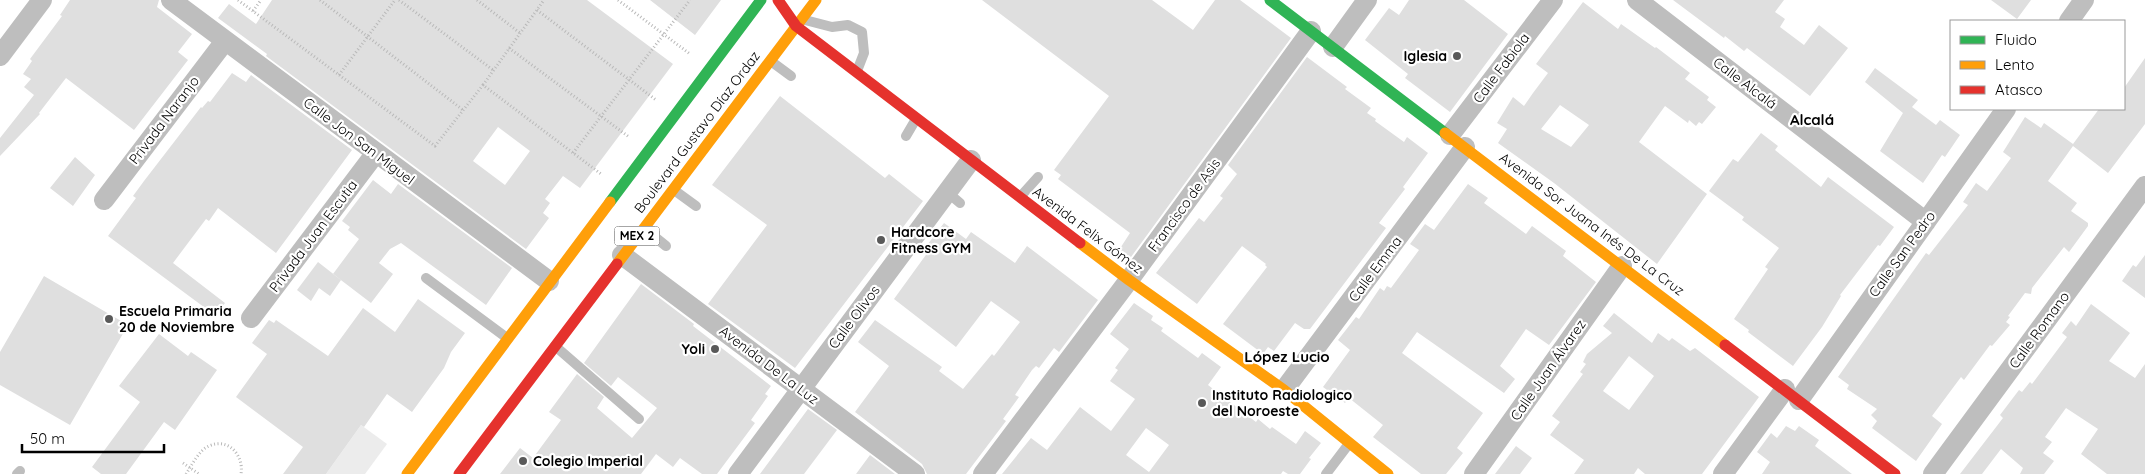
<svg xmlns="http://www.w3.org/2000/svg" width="2145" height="474" viewBox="0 0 2145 474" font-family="Quicksand,sans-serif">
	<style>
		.green { fill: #ececec }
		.building { fill: #dfdfdf; fill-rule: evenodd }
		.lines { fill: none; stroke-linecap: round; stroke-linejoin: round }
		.path { stroke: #b9b9b9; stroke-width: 3; stroke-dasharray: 1 2.5; stroke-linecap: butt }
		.lane { stroke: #bebebe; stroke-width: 10 }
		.street { stroke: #bebebe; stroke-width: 20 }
		.fast { stroke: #30b455; stroke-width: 11 }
		.slow { stroke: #ff9f0a; stroke-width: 11 }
		.jam { stroke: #e5322d; stroke-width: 11 }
		.poi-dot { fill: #595959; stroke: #fff; stroke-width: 2 }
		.labels { text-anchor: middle; stroke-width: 4.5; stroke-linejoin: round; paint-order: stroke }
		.shield { fill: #fff; stroke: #4c4c4c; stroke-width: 1 }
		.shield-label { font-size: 12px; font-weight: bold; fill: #000 }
		.poi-label { font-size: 14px; font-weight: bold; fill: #000; stroke: #fff; text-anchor: start }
		.street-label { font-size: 14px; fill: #000; stroke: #fff }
		.neighbourhood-label { font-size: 15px; font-weight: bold; fill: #000; stroke: #fff }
	</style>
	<rect width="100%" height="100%" fill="#fff"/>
	<path class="green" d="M361,425L387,444L365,474H326Z"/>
	<path class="building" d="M70,0H159L157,7L192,34L178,52L188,60L134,130L66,78L39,113L40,114L0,156V138L34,95L24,87L31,79L23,74L32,61L30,59L62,16L60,15Z
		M272,0H587L673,64L580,188L563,176L545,199L550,203L543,213L549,218L526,249L266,56L267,54L218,18L229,4L256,24ZM498,127L530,151L505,185L473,161Z
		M650,0H721L695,35Z
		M982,0H1152L1193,30L1215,0H1240L1291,38L1131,257H1128L1119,250L1130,233L1058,179L1061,175L1054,170L1109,96Z
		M1409,0H1464L1508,34L1450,112L1405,78L1408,74L1365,40L1389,8L1399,15Z
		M1673,0H1784L1775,12L1785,19L1780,27L1804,45L1819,25L1848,48L1810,96L1747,48L1744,51L1725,36L1724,38Z
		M1991,0H2031L2017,19Z
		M1583,2L1618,29L1621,24L1655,48L1656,47L1690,73L1685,79L1709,97L1707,100L1716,107L1702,124L1699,122L1696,126L1689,120L1688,123L1665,106L1639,142L1707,194L1657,264L1554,183L1498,143L1507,129L1497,123L1513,97L1524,106L1533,93L1548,73L1536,64ZM1560,105L1589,125L1571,147L1541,129Z
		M1307,57L1347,87L1345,89L1371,108L1367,113L1376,119L1375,121L1404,142L1407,137L1428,153L1403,187L1405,189L1379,223L1386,228L1310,329H1304L1295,323L1274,351L1268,347L1263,354L1223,324L1267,267L1265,265L1266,264L1242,246L1197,304L1156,273L1199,218L1204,222L1223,198L1220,196L1237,174L1228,165Z
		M2145,58V124L2108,173L2073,146L2048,181L2077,203L2071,211L2088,223V226L2069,252L2064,247L2032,288L2031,294L2025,293L2008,316L2010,317L2006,322L2010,325L1992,346L1990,345L1964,380L1961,377L1932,416L1942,424L1916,461L1872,428L1877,421L1871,415L1877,409L1847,389L1849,385L1838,377L1926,253L1929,255L1968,205L1963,202L1976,183L1987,191L2011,158L2003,152L2025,117L2041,128L2044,123L2073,144L2099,109H2124V88Z
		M1875,68L1918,100L1912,107L1936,125L1940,120L1960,135L1945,157L1942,155L1923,183L1880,151L1903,113L1865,82Z
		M232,73L246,82L251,75L352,150L276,253L218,208L209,221L206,219L173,263L225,303L216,316L108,236L136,198L133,196L144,181L201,107L202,108L208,101L210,102Z
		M780,96L885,178L889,174L923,201L795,368L708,304L767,225L712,185Z
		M1761,133L1778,146L1775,150L1821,187L1828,177L1894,227L1880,246L1878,245L1840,295L1841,296L1822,327L1793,366L1748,332L1749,330L1734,319L1768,269L1765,267L1779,248L1742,220L1744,217L1709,191L1733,159L1738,162Z
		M75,157L95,175L73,206L50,188Z
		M373,180L391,194L398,184L512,268L486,305L401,243L390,249L379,263L393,274L371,303L333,274L359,239L348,230L350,227L342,221Z
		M1468,184L1488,198L1484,203L1526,234L1532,226L1566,251L1563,256L1596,282L1549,345L1526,329L1500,366L1515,379L1504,393L1417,332L1402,353L1483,413L1457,448L1463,453L1446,474H1421L1373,437L1383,425L1349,398L1345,403L1323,387L1350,350L1338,340L1356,317L1359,319L1380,288L1384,291L1387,286L1391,288L1419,250L1410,244L1425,224L1434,230Z
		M944,223L966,239L971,232L1015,263L1027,246L1098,300L1059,352L1054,348L1039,368L1036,366L1032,370L1015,395L1019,397L1003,419L1006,421L966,474H927L922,464L855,412L889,366L858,342L875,320L942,367L939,371L963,389L992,354L994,356L1020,322L991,301L956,347L894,299L928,252L924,249Z
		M2145,255V298L2122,281L2133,265L2136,267Z
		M318,262L341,280L330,296L319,288L311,301L297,290Z
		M44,276L128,325L70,425L0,385V352Z
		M641,284L694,324L693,326L771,386L765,394L768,396L751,420L755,423L717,474H702L680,458L673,467L656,454L641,474H500L520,448L533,458L561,420L549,412L577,374L604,397L597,408L632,438L657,408L618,377L611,386L584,363Z
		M418,299L465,333L451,352L444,368L412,412L387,394L364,427L361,425L326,474H283L303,447L236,397L267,354L252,343L269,320L274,323L276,320L328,356L363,308L395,332Z
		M1134,303L1153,316L1151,320L1163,328L1161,331L1198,358L1202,353L1221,367L1208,385L1256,422L1258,419L1270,429L1272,427L1296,444L1305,431L1321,443L1309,458L1311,459L1300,474H1288L1283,471L1281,474H1002L1031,438L1047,450L1080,407L1111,431L1135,399L1110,381L1118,370L1115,368L1129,349L1110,334ZM1146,428L1169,445L1149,472L1126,455Z
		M2091,304L2130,333L2109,361L2135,378L2145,364V474H2107L2081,454L2098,429L2066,408L2045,437L2052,442L2043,453L2054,461L2044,474H2020L2023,468L2001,449L1982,474H1960L2003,418L2000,415L2019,390L2022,392L2030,382L2032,384L2067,337L2062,333L2071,321L2076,326Z
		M1614,313L1652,343L1658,333L1669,341L1672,338L1690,351L1695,348L1759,397L1702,474H1645L1638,468L1634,474H1574L1584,460L1550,435L1560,422L1552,416L1583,374L1580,372L1586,364L1583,362L1587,354L1612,333L1603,326ZM1629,356L1654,376L1629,410L1603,391Z
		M159,334L188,356L191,352L217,370L175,430L164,422L126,474H101L92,467L140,402L119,386Z
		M808,409L837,430L804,474H760Z
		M1786,426L1795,431L1799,426L1819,440L1815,446L1852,474H1762L1770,462L1757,452L1771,433L1777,438Z
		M1516,446L1532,458L1520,474H1495Z
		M870,455L895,474H856Z"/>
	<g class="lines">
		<path class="path" d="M238,0L435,146L483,85L601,174
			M320,0L463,110
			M399,0L493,70
			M477,0L520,33
			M618,0L690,54
			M537,10L656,100
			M253,11L261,0
			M509,48L629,137
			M339,75L395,0
			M483,85L544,0
			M573,153L690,0
			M183,463L199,474
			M186,474C192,465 199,450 209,446C229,437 244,456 241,474"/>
		<path class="lane" d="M805,20L832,27L848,25L862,32L864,53L857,71
			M772,62L791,76
			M906,136L916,119
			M674,190L696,206
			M947,192L960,203
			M1020,197L1038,177
			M645,229L666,246
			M426,278L507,338
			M555,346L639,419
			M17,474L20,471
			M1326,474L1348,445"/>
		<path class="street" d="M171,0L549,281
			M1637,0L1926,222
			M2069,21L2084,0
			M1333,47L1367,0
			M0,56L42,0
			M1450,135L1553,0
			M104,200L225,41
			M622,255L915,474
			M251,318L375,154
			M1284,390L1465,147
			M1799,400L2006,109
			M738,474L971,160
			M983,474L1129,280L1311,31
			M1474,474L1622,266
			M1723,474L1785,389
			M1933,474L2145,186"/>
		<path class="fast" d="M1270,0L1445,133
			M610,202L761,0"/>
		<path class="slow" d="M1445,133L1725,345
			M1080,243L1129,280L1284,390L1388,474
			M617,264L816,0
			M407,474L610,202"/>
		<path class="jam" d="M778,0L796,26L1080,243
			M1725,345L1895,474
			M459,474L617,264"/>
	</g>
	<g class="poi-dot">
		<circle cx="1457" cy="56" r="5"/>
		<circle cx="881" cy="240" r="5"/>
		<circle cx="109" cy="319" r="5"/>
		<circle cx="715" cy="349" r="5"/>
		<circle cx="1202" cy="403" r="5"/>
		<circle cx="523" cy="461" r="5"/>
	</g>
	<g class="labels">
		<rect class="shield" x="614.5" y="226.5" width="45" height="19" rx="4"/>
		<g class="shield-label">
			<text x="637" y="240">MEX 2</text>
		</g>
		<g class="poi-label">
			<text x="1447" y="61" text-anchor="end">Iglesia</text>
			<text x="891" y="237">Hardcore<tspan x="891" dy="16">Fitness GYM</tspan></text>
			<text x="119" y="316">Escuela Primaria<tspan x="119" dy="16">20 de Noviembre</tspan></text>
			<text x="705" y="354" text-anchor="end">Yoli</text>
			<text x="1212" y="400">Instituto Radiologico<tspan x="1212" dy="16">del Noroeste</tspan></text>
			<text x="533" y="466">Colegio Imperial</text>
		</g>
		<g class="street-label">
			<text transform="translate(1501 68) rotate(-53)" y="5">Calle Fabiola</text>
			<text transform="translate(1745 83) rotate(37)" y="5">Calle Alcalá</text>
			<text transform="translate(164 120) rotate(-53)" y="5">Privada Naranjo</text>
			<text transform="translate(697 132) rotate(-53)" y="5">Boulevard Gustavo Díaz Ordaz</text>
			<text transform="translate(359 141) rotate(37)" y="5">Calle Jon San Miguel</text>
			<text transform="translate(1184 205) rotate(-54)" y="5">Francisco de Asis</text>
			<text transform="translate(1592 224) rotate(37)" y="5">Avenida Sor Juana Inés De La Cruz</text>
			<text transform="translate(1088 230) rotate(37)" y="5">Avenida Felix Gómez</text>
			<text transform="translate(313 236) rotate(-53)" y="5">Privada Juan Escutia</text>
			<text transform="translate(1902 254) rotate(-54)" y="5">Calle San Pedro</text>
			<text transform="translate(1375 269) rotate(-53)" y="5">Calle Emma</text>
			<text transform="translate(854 317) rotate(-53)" y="5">Calle Olivos</text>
			<text transform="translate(2039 330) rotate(-54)" y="5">Calle Romano</text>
			<text transform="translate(769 365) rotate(37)" y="5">Avenida De La Luz</text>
			<text transform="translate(1548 370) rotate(-55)" y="5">Calle Juan Álvarez</text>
		</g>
		<g class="neighbourhood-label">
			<text x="1812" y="125">Alcalá</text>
			<text x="1287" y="362">López Lucio</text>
		</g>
	</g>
	<rect x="1950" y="20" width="175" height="90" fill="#ffffff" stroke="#999999"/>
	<rect x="1960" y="36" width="25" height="8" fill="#30b455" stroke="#999999"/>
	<text x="1995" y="45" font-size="15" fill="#000000">Fluido</text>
	<rect x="1960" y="61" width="25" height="8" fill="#ff9f0a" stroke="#999999"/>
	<text x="1995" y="70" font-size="15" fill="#000000">Lento</text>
	<rect x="1960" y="86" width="25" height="8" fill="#e5322d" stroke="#999999"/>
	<text x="1995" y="95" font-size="15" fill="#000000">Atasco</text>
	<path d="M22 444v8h142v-8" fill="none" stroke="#000000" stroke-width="2.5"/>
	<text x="30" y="444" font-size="15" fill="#000000" stroke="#ffffff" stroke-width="4" paint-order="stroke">50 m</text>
</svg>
